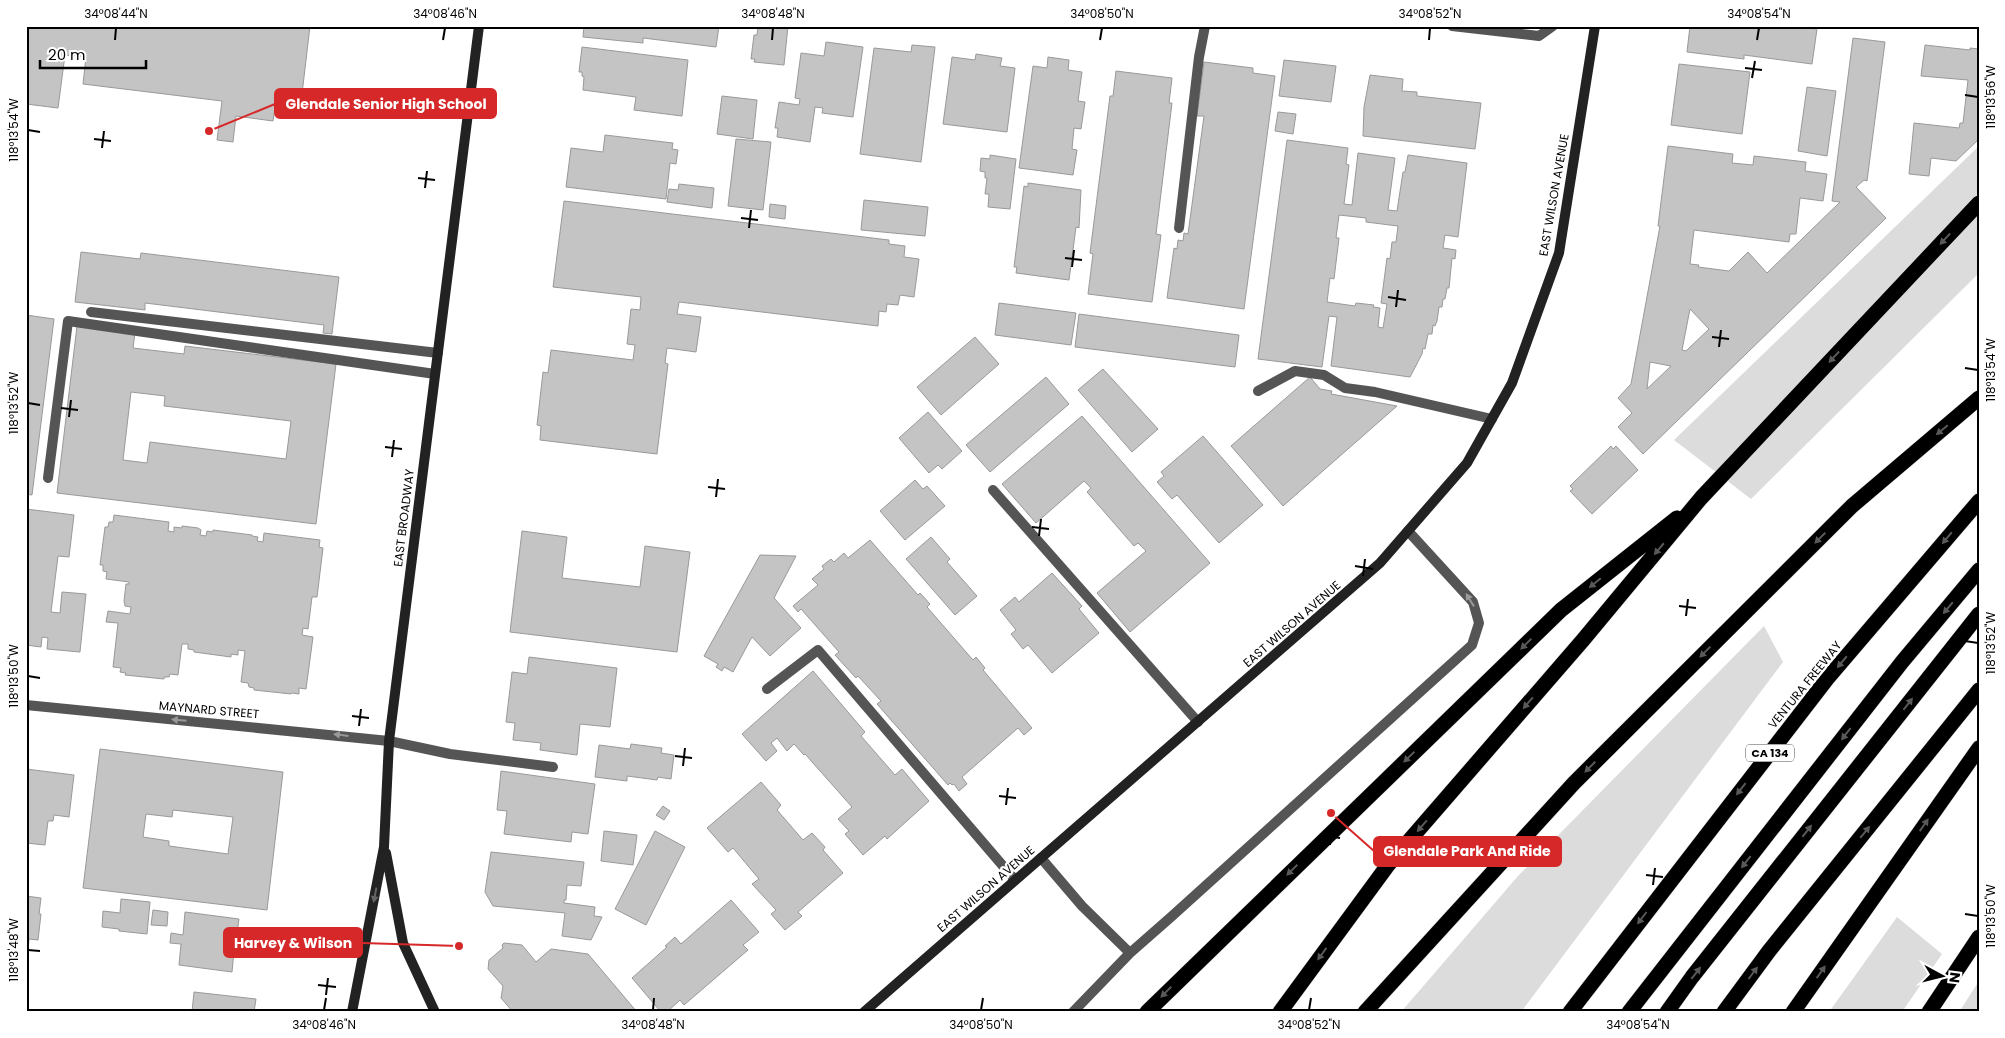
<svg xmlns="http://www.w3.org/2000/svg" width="2005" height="1038" viewBox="0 0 2005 1038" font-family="Poppins,sans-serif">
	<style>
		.green { fill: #dcdcdc }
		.building { fill: #c4c4c4; stroke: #999; fill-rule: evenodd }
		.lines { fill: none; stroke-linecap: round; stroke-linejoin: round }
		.highway-casing { stroke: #dbdbdb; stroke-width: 16 }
		.lane { stroke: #555; stroke-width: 10 }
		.street { stroke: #555; stroke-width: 10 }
		.secondary { stroke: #222; stroke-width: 10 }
		.highway { stroke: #000; stroke-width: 15 }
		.oneway { fill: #595959 }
		.oneway2 { fill: #999 }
		.oneway3 { fill: #646464 }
		.ticks { fill: none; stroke: #000; stroke-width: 2 }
		.labels { text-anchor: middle; stroke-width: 4.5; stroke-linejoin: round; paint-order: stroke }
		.shield { fill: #fff; stroke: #4c4c4c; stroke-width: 1 }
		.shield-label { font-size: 11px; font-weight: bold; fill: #000 }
		.street-label { font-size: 12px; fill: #000; stroke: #fff }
		.leader { fill: none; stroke: #d62828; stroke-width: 2 }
		.callout-dot { fill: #d62828; stroke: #fff; stroke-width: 2 }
		.callout { fill: #d62828; stroke: #d62828; stroke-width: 2 }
		.callout-label { font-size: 14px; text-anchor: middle; font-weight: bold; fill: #fff }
		.neatline { fill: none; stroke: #000; stroke-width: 2 }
		.ticks-label { font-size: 12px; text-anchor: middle; fill: #000 }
	</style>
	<rect width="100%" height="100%" fill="#fff"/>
	<path class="green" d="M1979,146V273L1751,499L1674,440Z
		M1764,626L1783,662L1521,1012H1401L1518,876Z
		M1897,917L1942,954L1902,1012H1829Z
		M1979,981V1012H1959Z"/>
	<path class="building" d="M26,26H310L300,111L275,108L273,121L236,116L233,142L217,140L222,101L83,84L86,57L65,55L58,108L26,104Z
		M584,26H719L716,47L643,38V43L583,37Z
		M758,26H788L784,65L754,62L755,59H751L754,35H757Z
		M1690,26H1793L1817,29L1812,64L1744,55V59L1687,52Z
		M1853,38L1885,42L1867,181L1864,180L1856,187L1886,218L1643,454L1618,427L1632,413L1618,398L1631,384L1660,226H1658L1668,146L1733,154L1732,163L1753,165L1754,156L1806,162L1805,171L1827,174L1823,201L1800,198L1796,234H1790L1789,242L1694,230L1690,264L1699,265L1698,267L1729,271L1748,252L1767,273L1840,202L1832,201ZM1690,309L1709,329L1686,351L1682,350ZM1650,362L1671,366L1647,389Z
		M826,42L863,47L853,117L822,113L823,108L815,107L810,142L777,137L778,128H775L779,102L799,105L800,99L795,98L801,53L824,56Z
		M912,45L935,47L921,162L860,154L874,48L911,52Z
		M1925,45L1970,50V48L1979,49V139L1956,161L1931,158L1929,176L1909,174L1914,123L1959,128L1960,123H1963L1968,80L1921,76Z
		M582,47L688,60L682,116L634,110L636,97L583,90L584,77L582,76V72H579Z
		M976,54L1002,58L1000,66L1015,68L1007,132L943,124L952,57L975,60Z
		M1048,57L1069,60L1068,70L1082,72L1078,101L1085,102L1081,129L1074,128L1072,149L1077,150L1073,175L1019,168L1033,66L1047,68Z
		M1284,60L1336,66L1331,102L1279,96Z
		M1204,62L1253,68V73L1275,76L1244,309L1167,298L1174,248L1177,249L1178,240L1183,241L1184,233L1188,234L1204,116H1197Z
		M1679,64L1750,72L1742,134L1671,125Z
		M1116,71L1172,78L1169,103H1172L1156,234L1161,235L1152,302L1088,294L1093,254L1090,253L1110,96H1113Z
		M1370,75L1403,79L1402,91L1417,92V96L1481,103L1475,149L1363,136L1364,107Z
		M1807,87L1836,91L1827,156L1798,151Z
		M722,96L757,100L753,139L717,134Z
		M1278,112L1296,114L1293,134L1275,131Z
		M605,135L673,143L672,149L678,150L676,164L670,163L666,199L566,187L571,148L603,152Z
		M736,139L771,142L763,210L728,206Z
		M1287,140L1348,148L1346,164L1349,165L1344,204L1352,205L1358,153L1395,158L1388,210L1397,211L1403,172H1405L1408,155L1467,163L1458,237L1445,235L1443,248L1456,250L1455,259L1452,258L1449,288H1447L1445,299H1443L1442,307H1439L1437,321L1435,326L1433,325L1432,334H1428L1425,349L1423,348L1422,354L1410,377L1331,366L1337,317L1329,316L1322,367L1258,359ZM1339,215L1366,218V222L1398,226L1396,242H1392L1390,259L1387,258L1381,303L1387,304L1383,328L1378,327L1380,308L1373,307L1374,305L1356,303L1355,306L1327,302L1330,278L1334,279L1339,238H1336Z
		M990,155L1016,159L1010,209L988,207L989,194H985L987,178H985V172L980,171L981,158L990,159Z
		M1028,183L1081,190L1079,228L1076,227L1069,280L1016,273L1017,267H1014L1024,186L1028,187Z
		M679,184L714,188L712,208L667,202L669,189L678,190Z
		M864,200L928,207L925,236L861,230Z
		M564,201L889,240V244L905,246L904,257L919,259L914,297L900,295L898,305L887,304L886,312L879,311L878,326L679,302L677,314L701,317L696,352L667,348L665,363L668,364L657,454L540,440L541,426L537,425L543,372L548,373L551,350L633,360L635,345L627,344L631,309L640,310L641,297L553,287Z
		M770,204L786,206L785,219L769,217Z
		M81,252L140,259L141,253L339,277L332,334L323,333L324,325L145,303V310L75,302Z
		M999,303L1076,313L1071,345L995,335Z
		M1079,314L1239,335L1235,367L1075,347Z
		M26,315L54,319L32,495L26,494Z
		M77,326L135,333L133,348L184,354L185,346L336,364L316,524L57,493ZM131,392L165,396L164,406L291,421L286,459L150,442L147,463L123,460Z
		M975,337L999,364L941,415L917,387Z
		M1103,369L1158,429L1132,452L1078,390Z
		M1046,377L1069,404L990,472L966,445Z
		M1310,377L1320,389L1332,391L1331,394L1397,406L1283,506L1231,446Z
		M928,412L962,451L942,469L938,465L929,473L899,438Z
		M1082,416L1210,563L1130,632L1097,593L1146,551L1138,543L1134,546L1087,492L1091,488L1084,481L1036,523L1002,484Z
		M1203,436L1263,505L1219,543L1177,495L1172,499L1157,482L1164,476L1161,472Z
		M1611,446L1613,449L1616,446L1638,470L1592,514L1570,491L1573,489L1570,486Z
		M915,480L923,489L927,486L945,506L905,540L880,511Z
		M26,509L74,515L69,557L58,556L51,612L60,613L62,592L86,594L80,652L47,649L48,638L42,637L41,647L26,645Z
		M114,515L169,522L168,531L174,532V527L182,528V526L198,528L201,530L200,535L206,536L207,531L213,532V530L252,535V536L258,537L257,541L263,542L264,533L320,540L319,547L323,548L317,597H312L308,629L303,628L302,635L313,637L306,689L299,688V694L292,693L291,694L254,690V688L249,687L248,683L241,682L245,651L238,650V655L231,654V657L194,652V650L188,649V644H182L178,675L170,674L169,677H164V679L125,675L126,673L120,672L121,668L113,667L118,623L106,622L108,611L130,614L131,607L125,606L124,601L126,584H129V582L106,579L107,572L103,571V565H100L105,527H108L109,522H113Z
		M522,531L567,537L562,578L640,587L645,546L690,552L677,652L510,632Z
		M931,537L950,559L947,562L977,596L955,615L906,559Z
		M870,540L918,595L920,593L930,604L927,607L973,660L976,657L985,668L983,670L1032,728L1024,735L1018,728L962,777L967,784L959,791L954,784L952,785L950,783L948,785L877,704L881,701L858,676L856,678L835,655L839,652L801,609L798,612L793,606L818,585L812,579L824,569L822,566L831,559L834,562L844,553L848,558Z
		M760,555L796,556L774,598L801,628L770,656L752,637L733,672L724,667L722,671L716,667L718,664L704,656Z
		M1052,573L1082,606L1079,609L1099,633L1052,673L1028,645L1023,649L1011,634L1016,630L1000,610L1015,597L1019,602Z
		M529,657L617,668L610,727L580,724L577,755L540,750L541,743L513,740L515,723L506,722L512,672L527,674Z
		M813,671L865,732L861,736L895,775L902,769L929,801L887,839L885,836L863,855L845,834L849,831L838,819L852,807L805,754L804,755L794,744L787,751L777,738L771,743L777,751L766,761L742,734Z
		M631,744L662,748L661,753L674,755L671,779L658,777L657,780L627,776V781L595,777L599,745L630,749Z
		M100,749L283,772L267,910L83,888ZM173,810L233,817L228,854L169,846V841L143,837L146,814L172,817Z
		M26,769L74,775L69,817L54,815L53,821H48L45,845L26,843Z
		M501,771L595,784L588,834L572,832L571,842L504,834L507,811L497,810Z
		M761,782L781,805L777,810L803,840L812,833L825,847L823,850L843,873L798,912L802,916L785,930L771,914L776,910L752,884L759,879L733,848L728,852L707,828Z
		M663,806L670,811L664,820L656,815Z
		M604,831L637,835L633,865L601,861Z
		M655,831L685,847L646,925L615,909Z
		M491,852L584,862L581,886L567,885L566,900H564V903L595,907L594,916L602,917L591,940L562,936L565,913L493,906L485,892Z
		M26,896L41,898L39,914H41L38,940L29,939L27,960Z
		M121,899L150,902L147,934L119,931V929L102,927L103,911L120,913Z
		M731,900L759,932L743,945L748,950L684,1005L680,1000L667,1012H661L632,978L667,947L665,946L675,937L681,944Z
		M153,910L168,912L167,926L151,925Z
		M185,912L239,919L236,940H241L239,951H234L232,972L179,965L181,944L170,943L171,933L183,935Z
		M504,943L522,945L536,962L551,949L588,954L637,1012H513L501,998L503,986L488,969L489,960L503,948L502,945Z
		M194,992L256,999L254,1012H192Z"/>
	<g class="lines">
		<g class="highway-casing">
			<path id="highway" d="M1147,1012L1561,610L1677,518
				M1280,1012L1388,865L1583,640L1701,498L1979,203
				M1365,1012L1574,783L1852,506L1979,398
				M1570,1012L1827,679L1979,501
				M1629,1012L1902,662L1979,570
				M1667,1012L1692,977L1979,614
				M1724,1012L1769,951L1979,690
				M1793,1012L1979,748
				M1929,1012L1979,937"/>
		</g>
		<path class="lane" d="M1179,228L1199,57L1205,26
			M91,312L438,353
			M1258,391L1295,371L1324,375L1345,388L1375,392L1492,419
			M48,478L68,321L435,374
			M993,490L1198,722
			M767,689L818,650L1015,880
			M389,741L450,754L553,767
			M1041,858L1082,906L1130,953L1171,917L1472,645L1479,623L1473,602L1408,531
			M1073,1012L1130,953"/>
		<path class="street" d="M1452,26L1539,36L1553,26
			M26,705L389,741"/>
		<path class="secondary" d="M386,853L403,943L435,1012
			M352,1012L384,847L389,741L479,26
			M864,1012L1380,563L1467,463L1512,383L1559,253L1595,26"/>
		<use href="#highway" class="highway"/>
	</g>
	<defs><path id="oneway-solid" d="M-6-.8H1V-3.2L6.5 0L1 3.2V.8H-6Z" transform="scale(1.25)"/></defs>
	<g class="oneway">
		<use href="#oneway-solid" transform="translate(1945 239) rotate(133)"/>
		<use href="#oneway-solid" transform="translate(1834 357) rotate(133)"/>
		<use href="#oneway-solid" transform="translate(1942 430) rotate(140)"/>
		<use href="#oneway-solid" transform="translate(1820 538) rotate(135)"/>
		<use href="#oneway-solid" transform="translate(1947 538) rotate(130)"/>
		<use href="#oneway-solid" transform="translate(1659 549) rotate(130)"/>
		<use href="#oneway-solid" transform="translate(1595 583) rotate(141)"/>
		<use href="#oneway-solid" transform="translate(1948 608) rotate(130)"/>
		<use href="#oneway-solid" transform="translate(1526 644) rotate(136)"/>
		<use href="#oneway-solid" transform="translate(1705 652) rotate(135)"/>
		<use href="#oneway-solid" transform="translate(1842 662) rotate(130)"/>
		<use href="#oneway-solid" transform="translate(1528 703) rotate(131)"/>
		<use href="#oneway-solid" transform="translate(1908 704) rotate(-52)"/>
		<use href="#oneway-solid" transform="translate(1846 734) rotate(128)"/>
		<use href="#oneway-solid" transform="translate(1409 757) rotate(136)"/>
		<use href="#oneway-solid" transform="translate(1590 767) rotate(135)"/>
		<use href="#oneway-solid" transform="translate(1741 789) rotate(128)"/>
		<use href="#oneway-solid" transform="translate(1924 825) rotate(-55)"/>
		<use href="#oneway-solid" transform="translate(1422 826) rotate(131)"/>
		<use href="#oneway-solid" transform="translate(1807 831) rotate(-52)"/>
		<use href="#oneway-solid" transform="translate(1865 832) rotate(-51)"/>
		<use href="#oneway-solid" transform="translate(1746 862) rotate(128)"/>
		<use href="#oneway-solid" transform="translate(1292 870) rotate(136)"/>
		<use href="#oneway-solid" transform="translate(1642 918) rotate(127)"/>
		<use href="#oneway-solid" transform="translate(1322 954) rotate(126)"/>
		<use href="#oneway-solid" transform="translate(1821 972) rotate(-55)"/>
		<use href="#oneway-solid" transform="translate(1696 973) rotate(-52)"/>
		<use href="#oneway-solid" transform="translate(1753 973) rotate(-53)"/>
		<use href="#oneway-solid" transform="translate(1166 992) rotate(135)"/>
	</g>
	<g class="oneway2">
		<use href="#oneway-solid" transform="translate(1470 600) rotate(-122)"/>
		<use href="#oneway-solid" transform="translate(179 720) rotate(-175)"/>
		<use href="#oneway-solid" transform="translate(341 735) rotate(-173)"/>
	</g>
	<use class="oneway3" href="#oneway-solid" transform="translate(375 895) rotate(101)"/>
	<path class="ticks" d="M115,40L116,28M443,40L445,28M772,40L773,28M1100,40L1102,28M1429,40L1430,28M1757,40L1759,28M1745,68L1762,70M1752,78L1755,61M1965,95L1978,97M28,130L40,132M94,139L111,141M102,148L104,131M418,178L435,180M425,188L427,171M741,218L758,220M749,228L751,210M1065,258L1082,260M1072,267L1074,250M1388,297L1406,300M1396,307L1398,290M1712,337L1729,339M1719,347L1721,330M1965,368L1978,370M28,403L40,405M61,408L78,410M69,417L71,400M385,447L402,449M392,457L394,440M708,487L725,489M716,497L718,479M1032,527L1049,529M1039,536L1041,519M1355,566L1373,569M1363,576L1365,559M1679,606L1696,608M1686,616L1688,599M1965,641L1978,643M28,676L40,678M352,716L369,718M359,726L361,709M675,756L692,758M683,766L685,748M999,796L1016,798M1006,805L1008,788M1322,835L1340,838M1330,845L1332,828M1646,875L1663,877M1653,885L1655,868M1965,914L1978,916M28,950L40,951M318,985L336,987M326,995L328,978M324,1010L326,998M653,1010L654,998M981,1010L983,998M1309,1010L1311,998M1638,1010L1639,998"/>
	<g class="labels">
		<rect class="shield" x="1746" y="744.5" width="48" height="17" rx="4"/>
		<g class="shield-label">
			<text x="1770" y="757">CA 134</text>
		</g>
		<g class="street-label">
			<text transform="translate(1554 195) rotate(-80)" y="4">EAST WILSON AVENUE</text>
			<text transform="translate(404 518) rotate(-83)" y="4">EAST BROADWAY</text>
			<text transform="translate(1292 624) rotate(-41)" y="4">EAST WILSON AVENUE</text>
			<text transform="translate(1805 685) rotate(-51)" y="4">VENTURA FREEWAY</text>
			<text transform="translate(209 710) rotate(5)" y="4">MAYNARD STREET</text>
			<text transform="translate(986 889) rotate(-41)" y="4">EAST WILSON AVENUE</text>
		</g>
	</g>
	<path class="leader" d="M209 131L275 104M1331 813L1374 851M459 946L362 943"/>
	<g class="callout-dot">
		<circle cx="209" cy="131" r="5"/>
		<circle cx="1331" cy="813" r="5"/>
		<circle cx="459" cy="946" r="5"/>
	</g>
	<g class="callout">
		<rect x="275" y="89" width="221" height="29" rx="5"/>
		<rect x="1374" y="837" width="187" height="29" rx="5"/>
		<rect x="224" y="928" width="138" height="29" rx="5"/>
	</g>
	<g class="callout-label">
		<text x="386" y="109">Glendale Senior High School</text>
		<text x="1467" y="856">Glendale Park And Ride</text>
		<text x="293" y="948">Harvey &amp; Wilson</text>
	</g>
	<rect width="2005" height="1038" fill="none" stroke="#ffffff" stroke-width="55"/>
	<g transform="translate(1942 976) rotate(97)" stroke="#ffffff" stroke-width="4" paint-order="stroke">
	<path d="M0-4L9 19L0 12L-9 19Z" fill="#000000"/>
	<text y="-8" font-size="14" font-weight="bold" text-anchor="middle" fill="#000000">N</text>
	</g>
	<path d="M40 60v8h106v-8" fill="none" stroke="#000000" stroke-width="2.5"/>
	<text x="48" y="60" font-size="15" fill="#000000" stroke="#ffffff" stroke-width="4" paint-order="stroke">20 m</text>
	<rect x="28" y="28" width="1950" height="982" class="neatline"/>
	<g class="ticks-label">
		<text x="116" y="18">34°08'44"N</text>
		<text x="445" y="18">34°08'46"N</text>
		<text x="773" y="18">34°08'48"N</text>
		<text x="1102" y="18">34°08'50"N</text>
		<text x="1430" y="18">34°08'52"N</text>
		<text x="1759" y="18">34°08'54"N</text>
		<text transform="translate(1991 97) rotate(-90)" y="4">118°13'56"W</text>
		<text transform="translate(14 130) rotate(-90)" y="4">118°13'54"W</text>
		<text transform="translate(1991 370) rotate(-90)" y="4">118°13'54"W</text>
		<text transform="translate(14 403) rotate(-90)" y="4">118°13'52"W</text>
		<text transform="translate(1991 643) rotate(-90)" y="4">118°13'52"W</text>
		<text transform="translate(14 676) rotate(-90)" y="4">118°13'50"W</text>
		<text transform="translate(1991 916) rotate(-90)" y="4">118°13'50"W</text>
		<text transform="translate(14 950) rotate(-90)" y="4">118°13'48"W</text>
		<text x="324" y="1029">34°08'46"N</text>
		<text x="653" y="1029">34°08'48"N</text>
		<text x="981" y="1029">34°08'50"N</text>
		<text x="1309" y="1029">34°08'52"N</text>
		<text x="1638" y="1029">34°08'54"N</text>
	</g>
</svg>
